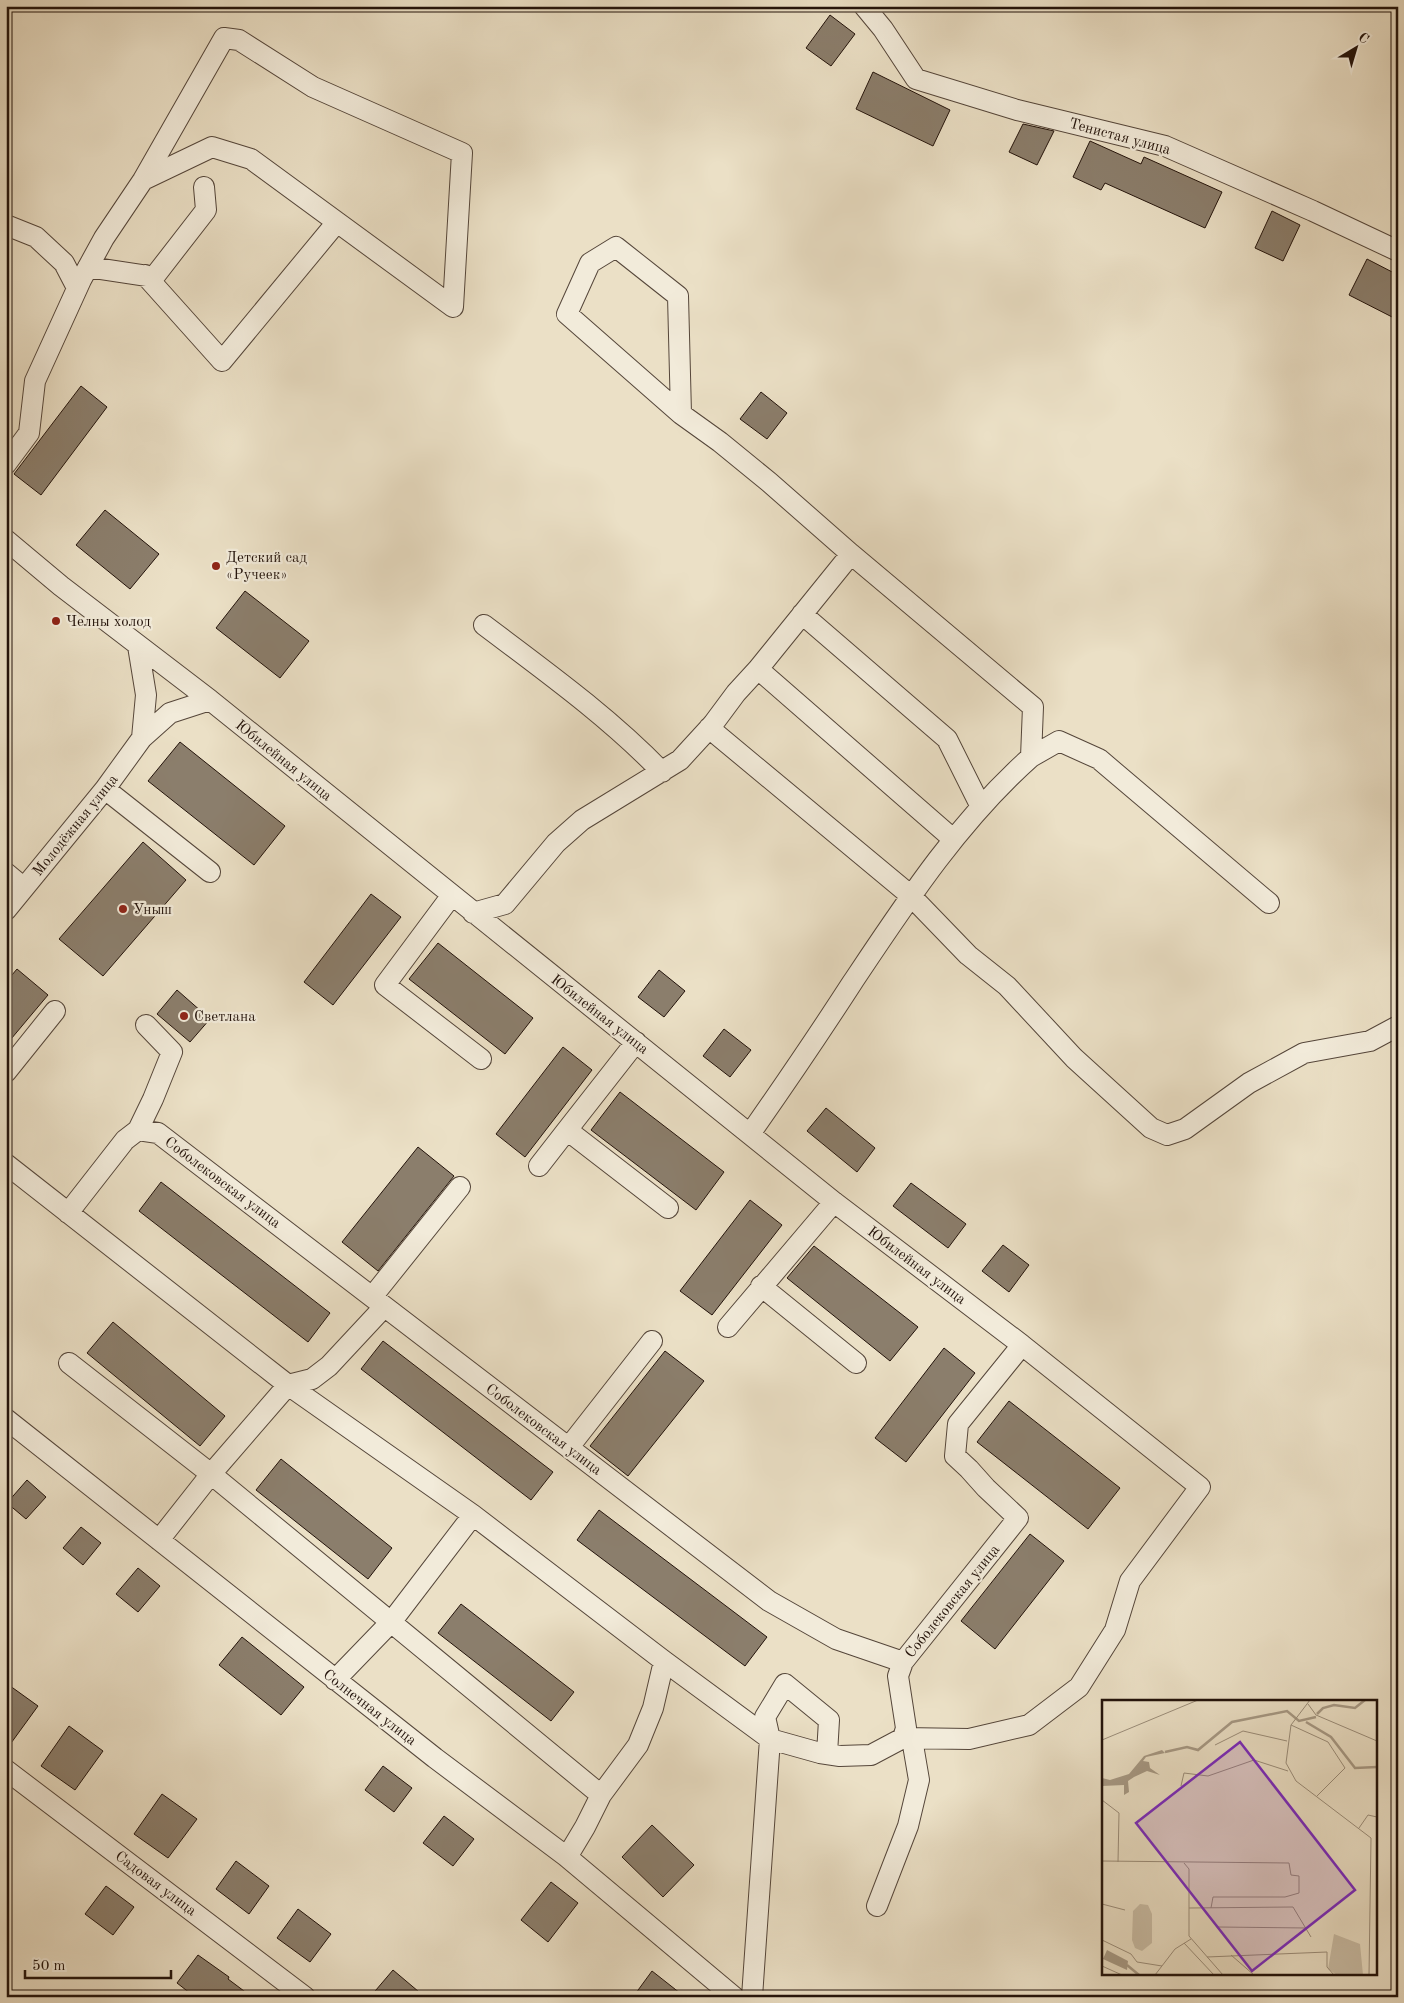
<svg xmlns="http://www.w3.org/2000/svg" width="1404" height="2003" viewBox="0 0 1404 2003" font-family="'Old Standard TT',serif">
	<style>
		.building { fill: #8b7e6c; stroke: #23130b }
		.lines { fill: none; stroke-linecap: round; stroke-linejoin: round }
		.minor-casing { stroke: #55463a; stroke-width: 22 }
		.minor { stroke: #f2ebda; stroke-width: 20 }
		.poi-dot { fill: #8f2418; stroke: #f2ebda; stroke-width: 2 }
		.labels { text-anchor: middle; stroke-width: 4.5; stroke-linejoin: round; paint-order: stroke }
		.street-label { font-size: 15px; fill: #23130b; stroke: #f2ebda }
		.poi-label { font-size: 15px; fill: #23130b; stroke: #f2ebda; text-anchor: start }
		.inset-river { fill: none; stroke: #a79a86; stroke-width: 2.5 }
		.inset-road { fill: none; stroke: #9b8e7b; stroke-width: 1 }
		.view { fill: #7b2cbf; fill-opacity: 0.15; stroke: #7b2cbf; stroke-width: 2.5 }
		.inset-edge { fill: none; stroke: #23130b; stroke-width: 2.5 }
	</style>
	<rect width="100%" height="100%" fill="#ebe0c6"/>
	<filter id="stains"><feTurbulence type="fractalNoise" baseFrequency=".004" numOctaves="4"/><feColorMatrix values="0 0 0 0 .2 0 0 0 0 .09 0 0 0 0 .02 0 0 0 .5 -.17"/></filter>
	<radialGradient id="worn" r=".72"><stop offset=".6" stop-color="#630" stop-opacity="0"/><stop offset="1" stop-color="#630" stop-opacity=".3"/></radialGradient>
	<path class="building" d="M830,15L855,34L831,66L806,48Z
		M873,72L950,110L933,146L856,109Z
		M1023,124L1054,131L1037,165L1009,152Z
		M1090,141L1141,164L1144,157L1222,192L1205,228L1105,183L1101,190L1073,177Z
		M1272,211L1300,225L1283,261L1255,248Z
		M1367,259L1398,275V320L1349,295Z
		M81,386L107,407L41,495L14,474Z
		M761,392L787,413L767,439L740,419Z
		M105,510L159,554L130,589L76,545Z
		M245,591L309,641L280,678L216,628Z
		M180,742L285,826L254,865L148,781Z
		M143,842L186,880L103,976L59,939Z
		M371,894L401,917L333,1005L304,982Z
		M438,943L533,1018L505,1054L409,979Z
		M17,969L48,995L6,1045V982Z
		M659,970L685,991L664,1017L638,997Z
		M177,990L210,1019L190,1042L157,1014Z
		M724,1029L751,1050L730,1077L703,1056Z
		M563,1047L592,1070L525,1157L496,1134Z
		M620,1092L724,1172L696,1210L591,1130Z
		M826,1108L875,1148L857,1172L807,1131Z
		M418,1147L454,1176L378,1271L342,1242Z
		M161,1182L330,1313L308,1342L139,1211Z
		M911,1183L966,1224L948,1248L893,1206Z
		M750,1200L782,1225L712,1315L680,1291Z
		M1003,1245L1029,1265L1009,1292L982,1271Z
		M814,1246L918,1327L890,1361L787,1278Z
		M113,1322L225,1416L200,1446L87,1353Z
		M383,1341L553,1472L531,1500L361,1369Z
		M944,1348L975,1373L906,1462L875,1438Z
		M665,1351L704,1381L628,1476L590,1446Z
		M1009,1401L1120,1488L1088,1529L977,1442Z
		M281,1459L392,1548L368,1579L256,1490Z
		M27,1480L46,1497L26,1519L7,1503Z
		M599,1510L767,1637L745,1666L577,1540Z
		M81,1527L101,1543L83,1565L63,1548Z
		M1030,1534L1064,1561L995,1649L961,1621Z
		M138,1568L160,1586L138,1612L116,1594Z
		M461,1604L574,1692L551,1721L438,1633Z
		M242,1637L304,1687L281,1715L219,1665Z
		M6,1683L38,1706L6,1750Z
		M69,1726L103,1751L75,1790L41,1766Z
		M383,1766L412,1788L394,1812L365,1790Z
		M162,1794L197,1819L168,1858L134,1834Z
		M444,1816L474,1839L453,1866L423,1843Z
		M652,1825L694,1865L663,1897L622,1857Z
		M236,1861L269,1886L249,1914L216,1889Z
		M551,1882L578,1903L548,1942L521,1920Z
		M106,1886L134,1907L113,1935L85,1914Z
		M298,1909L331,1934L310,1962L277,1938Z
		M198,1955L229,1977L228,1979L252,1997H195L177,1983Z
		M393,1970L425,1997H370Z
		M652,1971L685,1997H633Z"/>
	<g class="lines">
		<g class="minor-casing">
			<path id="minor" d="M864,6L883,29L916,79L1017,110L1165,146L1313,211L1398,251
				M6,225L36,237L64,263L77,288
				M88,267L154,277L206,210L204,187
				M145,275L222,361L337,222
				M6,464L29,433L35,381L81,280L104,238L143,180L224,38L239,40L313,87L462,153L453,307L251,159L212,147L143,180
				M6,540L61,586L210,700L834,1202L1022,1345L958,1424L955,1456L969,1469L986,1488L1018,1518L903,1662L836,1639L769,1601L158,1133L138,1130L125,1140L68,1213
				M802,614L947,739L981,807
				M484,625C545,671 609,717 662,772
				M758,669L953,839
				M709,728L910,895L968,955L1007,986L1074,1058L1151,1128L1167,1135L1185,1129L1249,1083L1304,1053L1370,1041L1398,1026
				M142,738L170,713L210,700
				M1031,757L1059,741L1099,759L1269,903
				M105,789L210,872
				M6,873L24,888
				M452,895L385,985L481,1059
				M6,910L105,789L142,738L146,695L138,646
				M473,913L505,904L556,843L582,820L680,760L713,724L736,693L758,669L851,554L769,482L720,442L681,414L567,314L590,263L616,247L678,296L681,414
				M636,1042L567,1130L668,1208
				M6,1072L55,1011
				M138,1130L153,1099L172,1052L146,1025
				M750,1134C785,1084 819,1034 852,983C906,902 959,821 1031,757L1033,707L851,554
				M6,1164L288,1385L473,1515L664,1661L770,1739L820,1753L840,1756L871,1755L903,1738L906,1728L898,1676L903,1662
				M539,1166L567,1130
				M761,1286L856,1363
				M372,1297L460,1187
				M728,1327L834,1202
				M69,1363L211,1474L601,1795
				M6,1419L435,1758L567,1857L734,1997
				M569,1447L652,1341
				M159,1540L211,1474L288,1385L312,1379L329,1366L384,1307
				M335,1680L392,1621L473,1515
				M903,1738L969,1739L1029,1725L1079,1687L1115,1630L1130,1581L1200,1487L1022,1345
				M6,1770L305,1997
				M567,1857L585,1827L601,1795L638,1745L653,1708L664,1661
				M877,1906L908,1826L919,1780L912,1739
				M752,1997L770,1739L765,1717L785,1684L829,1720L827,1754"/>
		</g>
		<use href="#minor" class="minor"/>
	</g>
	<g class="poi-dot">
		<circle cx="216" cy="566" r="5"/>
		<circle cx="56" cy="621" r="5"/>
		<circle cx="123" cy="909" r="5"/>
		<circle cx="184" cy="1016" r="5"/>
	</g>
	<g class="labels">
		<g class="street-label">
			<text transform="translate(1120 136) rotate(15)" y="5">Тенистая улица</text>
			<text transform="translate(284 760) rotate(39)" y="5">Юбилейная улица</text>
			<text transform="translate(75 825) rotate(-51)" y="5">Молодёжная улица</text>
			<text transform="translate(600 1014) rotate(38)" y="5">Юбилейная улица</text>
			<text transform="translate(223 1182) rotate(37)" y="5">Соболековская улица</text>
			<text transform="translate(917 1265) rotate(37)" y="5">Юбилейная улица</text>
			<text transform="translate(544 1429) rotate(37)" y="5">Соболековская улица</text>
			<text transform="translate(952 1601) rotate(-51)" y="5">Соболековская улица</text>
			<text transform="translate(370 1707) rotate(38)" y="5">Солнечная улица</text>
			<text transform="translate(156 1883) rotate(37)" y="5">Садовая улица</text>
		</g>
		<g class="poi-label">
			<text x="226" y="562">Детский сад<tspan x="226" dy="17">«Ручеек»</tspan></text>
			<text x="66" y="626">Челны холод</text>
			<text x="133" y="914">Уныш</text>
			<text x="194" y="1021">Светлана</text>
		</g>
	</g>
	<g transform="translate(1102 1700)">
		<rect width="275" height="275" fill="#ebe0c6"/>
		<path d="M38,204L46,205L50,214V243L40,251L33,248L30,240L31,211ZM232,234L258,244L261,275H235L226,269Z" fill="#c9bda6"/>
		<path d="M60,50L63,53L44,57L41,61L47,62L48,68L58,75L45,71L32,77L26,81L27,92L22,95V85L0,86V78L8,80L27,74L42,56ZM5,250L26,261L25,270L1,259Z" fill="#a79a86"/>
		<path class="inset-river" d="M215,14L221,8L232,5L253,8L263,0M204,22L229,37L253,68L275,67M63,52L85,47L96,50L130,22L185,11L197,21L214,17M25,265L37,275"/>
		<path class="inset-road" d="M208,0L189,25L184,63L194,81L269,138L267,275M206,4L214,15L275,41M189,25L226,42L243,68L215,96M0,40L96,0M113,45L141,31L185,41M79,86L82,73L106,76L152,60L186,71M0,100L17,113L16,162M257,128L266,115L275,117M0,161L187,163L189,175L197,176V193L183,197H111L109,208M82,163L87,169V236L121,275M0,204L23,210M87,208L191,207L209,237M116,227L205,228M0,240L29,254L35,262L60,266M82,243L112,275M129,255L152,275M105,257L225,252V267L232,275M0,266L20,275M53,275L73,249L89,239"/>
		<path class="view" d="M138,42L253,190L150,271L34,123Z"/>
		<rect width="275" height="275" class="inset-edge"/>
	</g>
	<rect width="1404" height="2003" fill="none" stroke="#ebe0c6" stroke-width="25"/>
	<rect x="8" y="8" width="1389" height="1988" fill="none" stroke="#23130b" stroke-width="2.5"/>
	<rect x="12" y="12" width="1379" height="1978" fill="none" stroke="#23130b"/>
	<g transform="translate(1356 48) rotate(38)" stroke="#f2ebda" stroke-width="4" paint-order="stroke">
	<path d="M0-4L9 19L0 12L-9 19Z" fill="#23130b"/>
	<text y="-8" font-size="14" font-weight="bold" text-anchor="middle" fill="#23130b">С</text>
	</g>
	<path d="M25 1970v8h146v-8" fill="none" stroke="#23130b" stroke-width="2.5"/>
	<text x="32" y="1970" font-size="15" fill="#23130b" stroke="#f2ebda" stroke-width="4" paint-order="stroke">50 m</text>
	<rect width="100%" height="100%" filter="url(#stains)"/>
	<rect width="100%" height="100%" fill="url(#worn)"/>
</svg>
